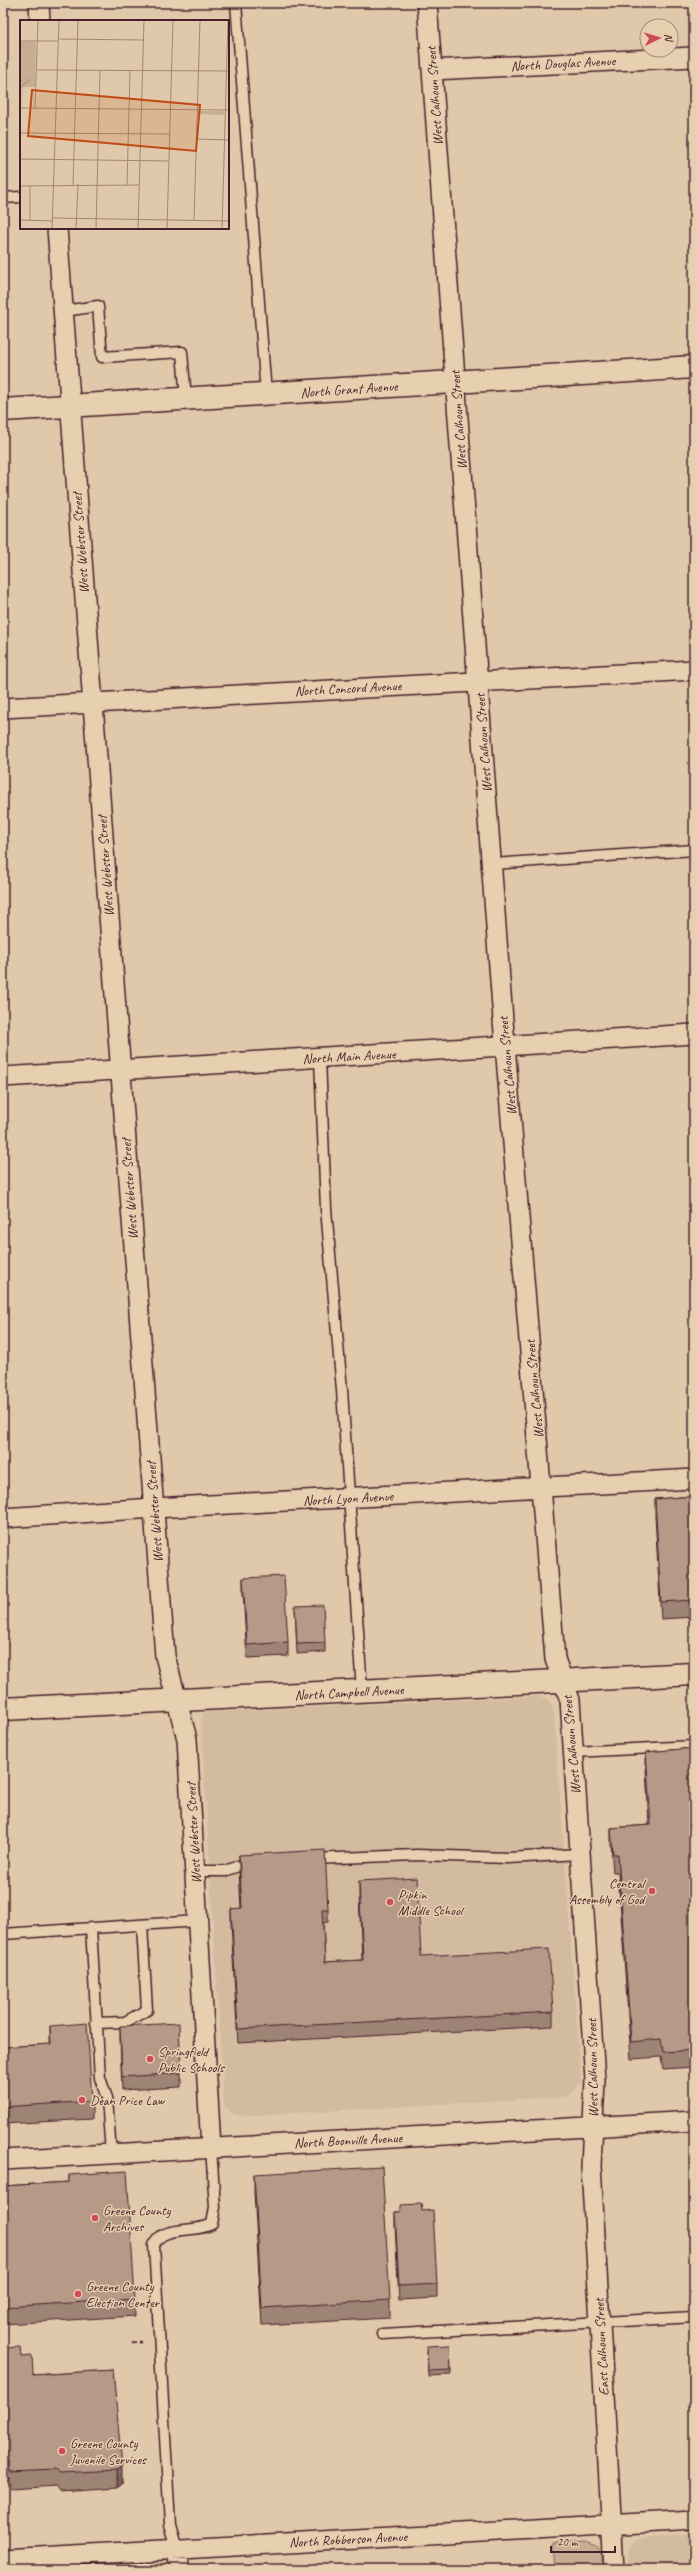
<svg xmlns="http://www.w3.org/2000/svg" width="697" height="2572" viewBox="0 0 697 2572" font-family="Caveat,sans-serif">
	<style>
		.built { fill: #d3bba0 }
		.green { fill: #c7ad94; stroke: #886660 }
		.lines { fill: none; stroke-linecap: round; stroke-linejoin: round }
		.lane-casing { stroke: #4a1f2b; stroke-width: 13 }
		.street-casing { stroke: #4a1f2b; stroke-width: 22 }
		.secondary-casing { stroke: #4a1f2b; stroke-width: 25 }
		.path { stroke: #4a1f2b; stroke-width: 2.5; stroke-dasharray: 4 3; stroke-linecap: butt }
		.lane { stroke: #e6d0af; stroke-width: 10 }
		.street { stroke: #e6d0af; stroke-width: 19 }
		.secondary { stroke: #e6d0af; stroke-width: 22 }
		.wall { fill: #9d8474; stroke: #4a1f2b }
		.shaded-wall { fill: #7f6c5e; stroke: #4a1f2b }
		.building { fill: #b69a87; stroke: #4a1f2b }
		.poi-dot { fill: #d1495b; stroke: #e6d0af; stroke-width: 1.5 }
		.labels { text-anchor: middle; stroke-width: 3; stroke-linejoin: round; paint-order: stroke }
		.street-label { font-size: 14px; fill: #4a1f2b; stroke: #e6d0af }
		.poi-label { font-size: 14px; fill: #4a1f2b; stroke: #e6d0af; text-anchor: start }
		.inset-road { fill: none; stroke: #a48577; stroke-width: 1 }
		.view { fill: #c04a14; fill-opacity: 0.15; stroke: #c04a14; stroke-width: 2 }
		.inset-edge { fill: none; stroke: #4a1f2b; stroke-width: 2 }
	</style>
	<rect width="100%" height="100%" fill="#e0c9aa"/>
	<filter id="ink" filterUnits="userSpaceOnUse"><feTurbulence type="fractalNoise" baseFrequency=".025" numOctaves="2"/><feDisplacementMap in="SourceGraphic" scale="8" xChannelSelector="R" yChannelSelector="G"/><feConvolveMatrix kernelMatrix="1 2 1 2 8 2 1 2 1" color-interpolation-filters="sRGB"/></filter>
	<g filter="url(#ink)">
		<path class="built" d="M538,1696L549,1700L554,1713L581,2081L574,2092L564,2097L239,2116L230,2113L224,2105L201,1722L203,1714L211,1712Z
			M694,2534V2569H629L628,2557L631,2545L637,2539Z"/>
		<path class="green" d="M587,2542L598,2546L602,2552V2569H555L553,2544Z"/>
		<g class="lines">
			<g class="lane-casing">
				<path id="lane" d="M236,3L266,394
					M3,198L21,197
					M64,311L98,306L102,357L182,352L186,399
					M492,864L694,850
					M320,1058L326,1209L342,1390L362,1691
					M573,1752L694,1746
					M312,1859L417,1855L508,1858L580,1854
					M195,1871H225L252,1861
					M91,1928L100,2078L107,2098L111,2154
					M3,1934L198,1921
					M96,2023L125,2022L147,2010L142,1925
					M382,2334L694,2317
					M177,2548L170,2524L154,2245C163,2224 194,2234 212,2224L215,2207L211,2148
					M40,2557V2569"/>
			</g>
			<g class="street-casing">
				<path id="street" d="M39,3L40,21
					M427,3L503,1020L555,1659L570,1700L595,2080L591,2166L614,2569
					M432,70L694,57
					M57,228L165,1656L187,1739L211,2148
					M3,708L694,670
					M3,1077L694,1034
					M3,1518L154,1508L694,1479
					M3,2160L694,2121
					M177,2548L178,2569
					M3,2559L694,2520"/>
			</g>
			<g class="secondary-casing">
				<path id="secondary" d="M3,410L694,367
					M3,1709L694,1674"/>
			</g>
			<path class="path" d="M132,2343L141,2342"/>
			<use href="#lane" class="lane"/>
			<use href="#street" class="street"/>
			<use href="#secondary" class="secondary"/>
		</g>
		<path class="wall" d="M694,1496V1617L661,1619L655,1516V1499Z
			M243,1578L288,1642V1656L247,1658L243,1592Z
			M295,1606L325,1643V1652L297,1654Z
			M694,1748V2067L663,2069L661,2057L631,2059L618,1872H613L611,1845V1828L649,1825L646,1769V1752Z
			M239,1855L328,1909V1922L323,1923L325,1962L362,1960L359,1894V1881L421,1956L553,2012V2026L238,2043L231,1923V1909H241L239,1869Z
			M50,2026L92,2101V2119L3,2124V2047L50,2044Z
			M120,2026L181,2073V2087L122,2090L120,2040Z
			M254,2174L390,2300V2318L262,2325L254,2192Z
			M69,2175L135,2299V2316L3,2324V2186L69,2182Z
			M422,2211L437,2284V2298L399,2300L395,2226V2212Z
			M450,2345L451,2375L428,2376L427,2351Z
			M3,2348L21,2357L33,2375L113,2370L122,2483L118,2487L60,2491L56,2486L10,2489L9,2477L3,2478Z"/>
		<path class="shaded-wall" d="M122,2466V2483L118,2487V2470Z"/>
		<path class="building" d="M694,1496V1600L661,1602L655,1499Z
			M284,1576L288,1642L247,1645L243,1578Z
			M323,1605L325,1643L297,1644L295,1606Z
			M694,1748V2050L663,2052L661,2039L631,2042L618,1854H613L611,1828L651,1825L646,1752Z
			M325,1850L328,1909H322L325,1962L363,1960L359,1881L417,1878L421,1956L549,1949L553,2012L238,2029L231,1909L242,1908L239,1855Z
			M87,2023L92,2101L3,2107V2047L51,2044L50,2026Z
			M179,2023L181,2073L122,2077L120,2026Z
			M382,2167L390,2300L262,2308L254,2174Z
			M127,2171L135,2299L3,2307V2186L69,2182V2175Z
			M421,2204L422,2211L433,2210L437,2284L399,2286L395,2212H401V2205Z
			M450,2345L451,2370L428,2371L427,2346Z
			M20,2347L21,2357L32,2356L33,2375L113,2370L122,2466L118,2470L60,2473L56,2469L10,2471L9,2459L3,2460V2348Z"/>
	</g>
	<g class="poi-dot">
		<circle cx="652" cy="1891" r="4"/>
		<circle cx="390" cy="1902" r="4"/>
		<circle cx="150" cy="2059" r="4"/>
		<circle cx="82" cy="2100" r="4"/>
		<circle cx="95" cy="2218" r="4"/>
		<circle cx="78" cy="2294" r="4"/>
		<circle cx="62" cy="2451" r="4"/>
	</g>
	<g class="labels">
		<g class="street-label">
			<text transform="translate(563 63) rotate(-3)" y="5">North Douglas Avenue</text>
			<text transform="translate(434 96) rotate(-94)" y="5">West Calhoun Street</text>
			<text transform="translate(349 389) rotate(-4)" y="5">North Grant Avenue</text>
			<text transform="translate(458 420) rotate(-94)" y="5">West Calhoun Street</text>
			<text transform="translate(80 543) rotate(-94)" y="5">West Webster Street</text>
			<text transform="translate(348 688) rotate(-3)" y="5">North Concord Avenue</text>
			<text transform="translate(483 743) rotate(-94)" y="5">West Calhoun Street</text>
			<text transform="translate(105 866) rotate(-94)" y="5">West Webster Street</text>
			<text transform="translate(349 1056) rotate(-3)" y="5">North Main Avenue</text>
			<text transform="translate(507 1066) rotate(-95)" y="5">West Calhoun Street</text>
			<text transform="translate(129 1189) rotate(-94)" y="5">West Webster Street</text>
			<text transform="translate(534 1389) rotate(-95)" y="5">West Calhoun Street</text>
			<text transform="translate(348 1498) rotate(-3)" y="5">North Lyon Avenue</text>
			<text transform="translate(154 1512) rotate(-94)" y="5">West Webster Street</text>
			<text transform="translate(349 1692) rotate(-3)" y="5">North Campbell Avenue</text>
			<text transform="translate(571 1745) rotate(-95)" y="5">West Calhoun Street</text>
			<text transform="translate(193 1833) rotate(-93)" y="5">West Webster Street</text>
			<text transform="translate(592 2068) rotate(-91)" y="5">West Calhoun Street</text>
			<text transform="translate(348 2140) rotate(-3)" y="5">North Boonville Avenue</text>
			<text transform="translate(601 2347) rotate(-93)" y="5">East Calhoun Street</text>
			<text transform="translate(348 2539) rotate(-3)" y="5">North Robberson Avenue</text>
		</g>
		<g class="poi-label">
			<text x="644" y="1888" text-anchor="end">Central<tspan x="644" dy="16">Assembly of God</tspan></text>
			<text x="398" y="1899">Pipkin<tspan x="398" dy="16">Middle School</tspan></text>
			<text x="158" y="2056">Springfield<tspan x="158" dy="16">Public Schools</tspan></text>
			<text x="90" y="2105">Dean Price Law</text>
			<text x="103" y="2215">Greene County<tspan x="103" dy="16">Archives</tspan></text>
			<text x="86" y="2291">Greene County<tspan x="86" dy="16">Election Center</tspan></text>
			<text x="70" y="2448">Greene County<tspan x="70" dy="16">Juvenile Services</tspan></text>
		</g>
	</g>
	<g transform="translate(20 20)">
		<rect width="209" height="209" fill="#e0c9aa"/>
		<path d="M0,22H16L15,67H3L2,87ZM178,91H204V95L178,94Z" fill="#c7ad94"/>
		<path class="inset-road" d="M39,19L123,20M0,21H38M17,50L209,51M0,68L10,59M0,88L209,90M15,88L18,0M0,113L150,114M176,119L209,120M0,139L149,141M53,165L58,0M107,165L110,51M0,166L119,165M33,198L209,201M0,200L33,201M174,200L180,0M10,201V166M32,209L39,0M56,209L58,164M76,209L80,50M118,209L124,0M147,209L153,0M202,209L208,0"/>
		<path class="view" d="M12,70L180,85L176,131L8,116Z"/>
		<rect width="209" height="209" class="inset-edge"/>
	</g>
	<rect width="697" height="2572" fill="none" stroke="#e6d0af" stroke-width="16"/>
	<rect x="8" y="8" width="681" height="2556" fill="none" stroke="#4a1f2b" stroke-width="1.5" filter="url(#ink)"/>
	<g transform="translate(659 38) rotate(85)"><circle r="19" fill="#e6d0af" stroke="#a8897a"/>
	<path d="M0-3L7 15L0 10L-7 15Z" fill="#d1495b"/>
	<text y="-6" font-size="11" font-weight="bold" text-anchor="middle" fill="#4a1f2b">N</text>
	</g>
	<path d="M551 2546v6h64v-6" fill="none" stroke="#4a1f2b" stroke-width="2"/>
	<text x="557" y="2546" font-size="12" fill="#4a1f2b" stroke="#e6d0af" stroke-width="3" paint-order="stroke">20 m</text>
</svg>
